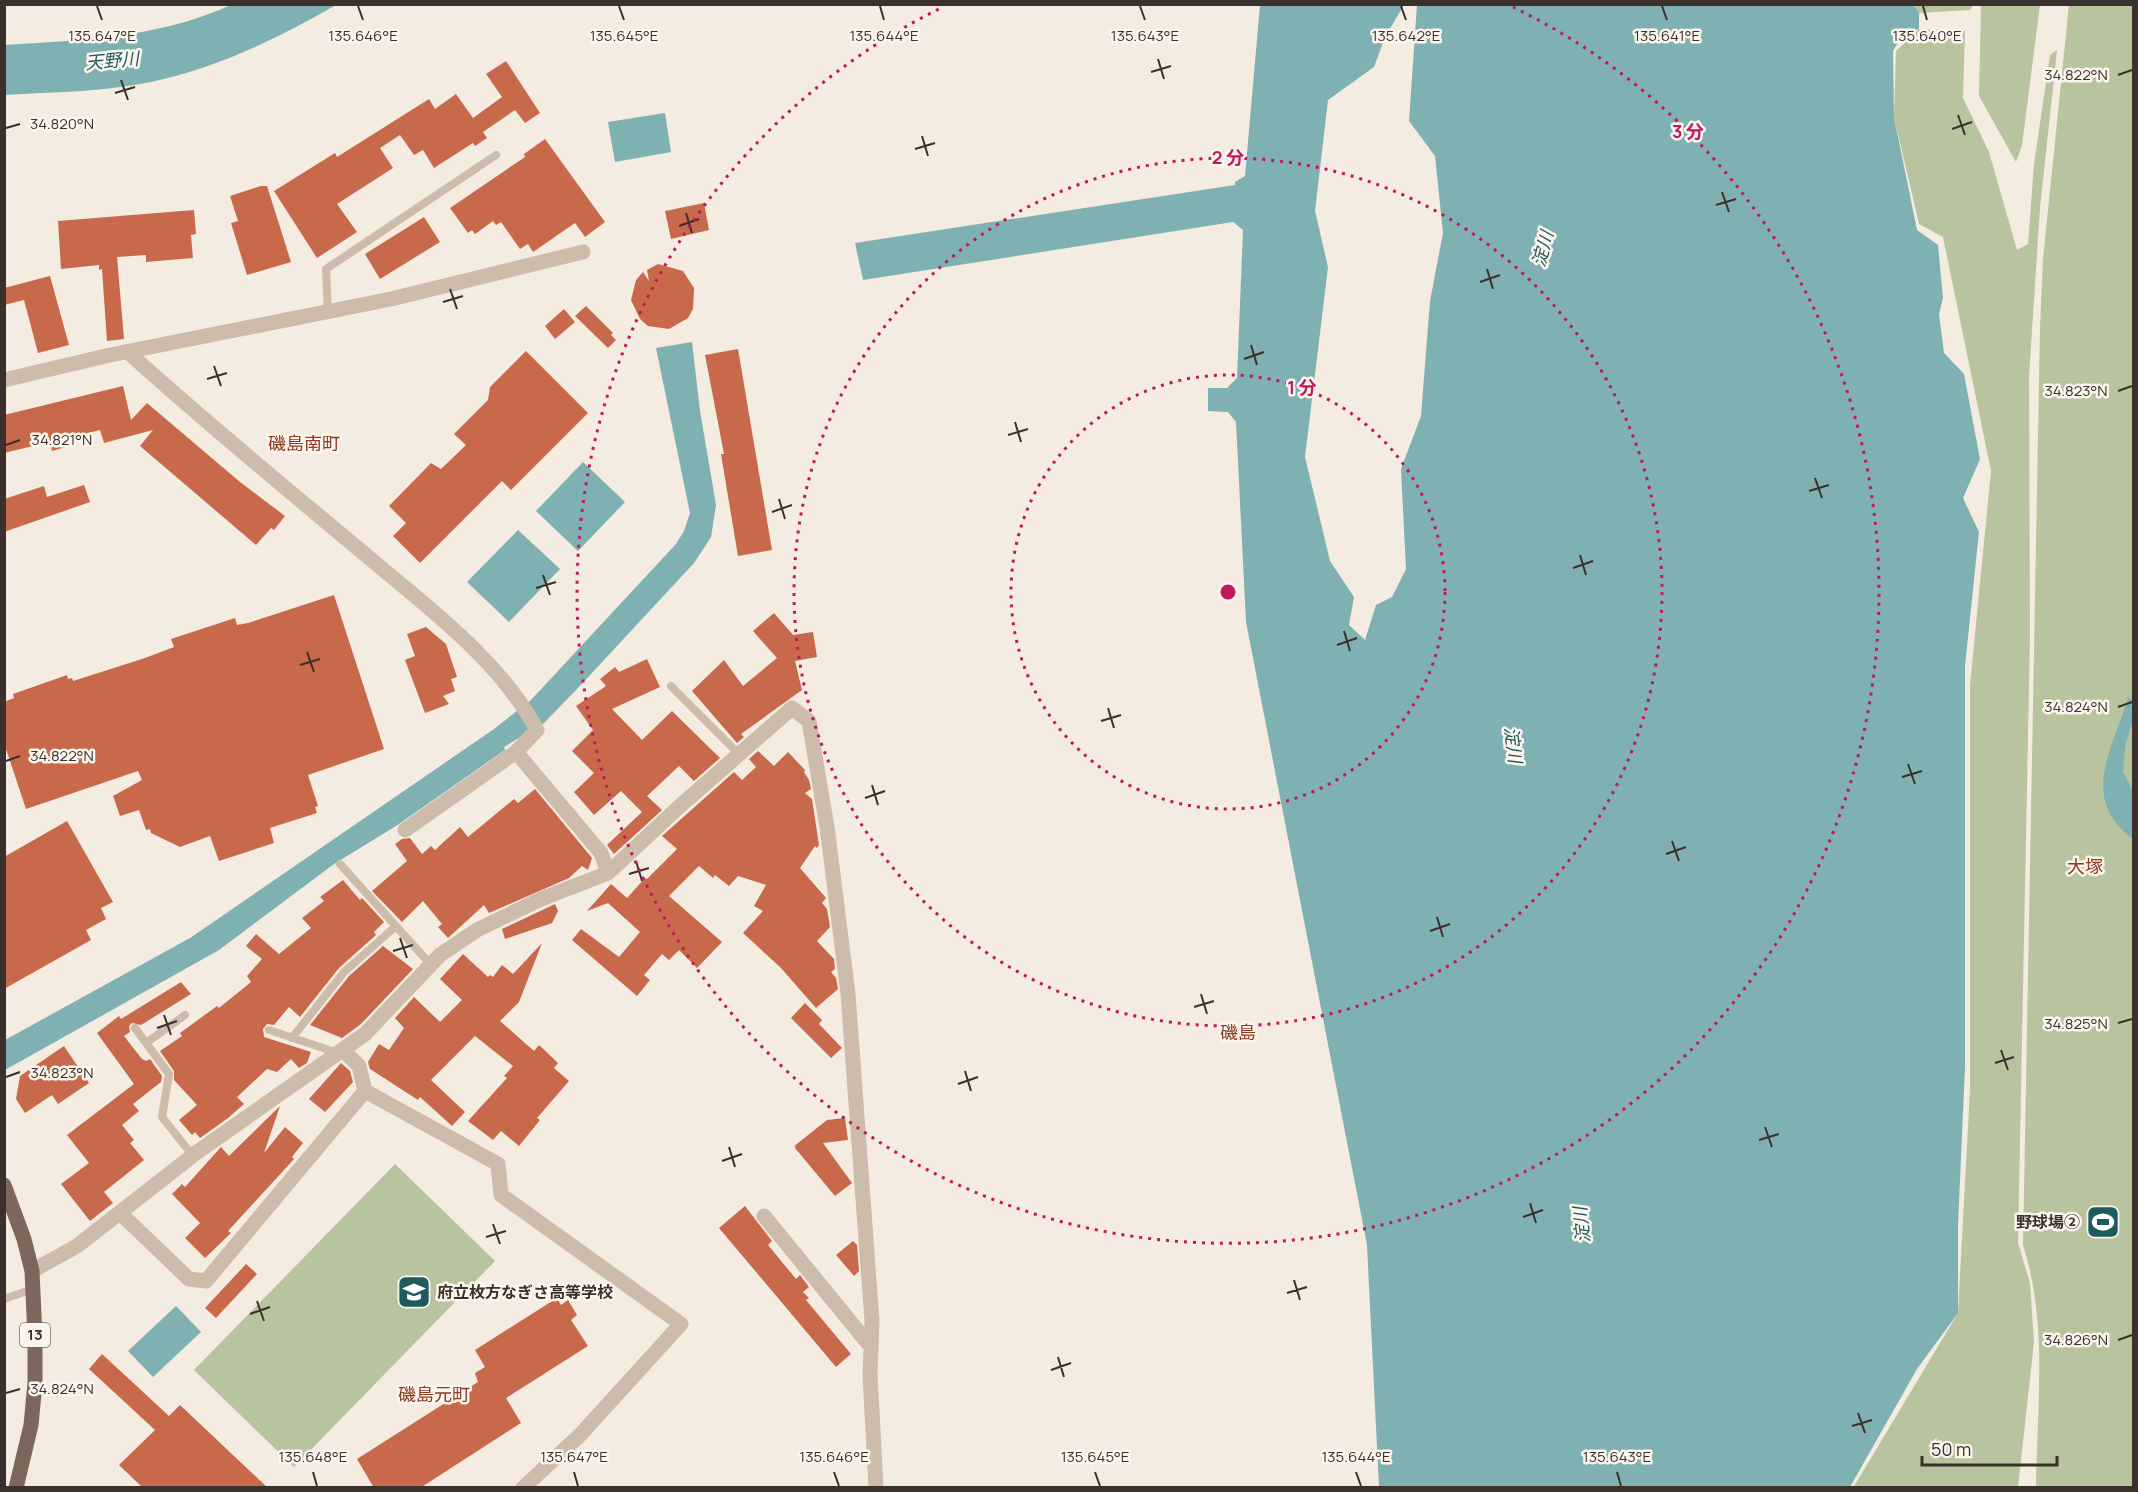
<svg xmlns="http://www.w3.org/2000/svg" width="2138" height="1492" viewBox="0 0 2138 1492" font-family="Manrope,'Noto Sans JP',sans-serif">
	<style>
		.green { fill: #b8c4a0 }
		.water { fill: #7fb0b2 }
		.building { fill: #c8694b }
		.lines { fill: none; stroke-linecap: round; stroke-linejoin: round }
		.lane { stroke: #cdbbac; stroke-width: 8 }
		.street { stroke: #cdbbac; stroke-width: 15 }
		.primary { stroke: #7d675c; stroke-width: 15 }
		.ticks { fill: none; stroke: #3b302b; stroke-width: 2 }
		.ring { fill: none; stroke: #c2185b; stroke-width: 3; stroke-dasharray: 3 6 }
		.labels { text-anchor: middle; stroke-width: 5; stroke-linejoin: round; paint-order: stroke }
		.shield { fill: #fbf5ee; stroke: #756b66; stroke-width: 1.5 }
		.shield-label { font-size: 15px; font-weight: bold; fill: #3b302b }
		.poi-label { font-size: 16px; font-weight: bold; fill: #3b302b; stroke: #fbf5ee; text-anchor: end }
		.water-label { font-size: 18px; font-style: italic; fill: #1f5a5e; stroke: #fbf5ee }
		.neighbourhood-label { font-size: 18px; fill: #8c3b22; stroke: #fbf5ee }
		.ticks-label { font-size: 15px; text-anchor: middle; fill: #3b302b; stroke: #fbf5ee; stroke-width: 5; stroke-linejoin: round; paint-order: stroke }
		.centre { fill: #c2185b; stroke: #fbf5ee; stroke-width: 3 }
		.ring-label { font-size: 18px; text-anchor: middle; font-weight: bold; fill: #c2185b; stroke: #fbf5ee; stroke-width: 5; stroke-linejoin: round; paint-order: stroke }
	</style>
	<rect width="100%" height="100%" fill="#f4ebe1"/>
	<path class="green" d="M1914,5H1973L1970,10L1919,13Z
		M1981,5H2040L2022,145L2016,162L1979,96Z
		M2069,5H2133V1487H2036C2037,1406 2048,1323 2023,1245L2040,327L2043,259Z
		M1919,29L1965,31L1963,98L1989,152L2017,250L2028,244L2034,164L2050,55L2057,50L2040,208L2029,377L2030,634L2018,1243L2030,1283L2034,1342L2018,1487L1853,1488L1958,1313L1970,1090V685L1991,471L1943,237L1919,224L1894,117L1896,51Z
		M395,1164L495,1261L294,1467L194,1370Z"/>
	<path class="water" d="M233,4L336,5C276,39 218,68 151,82C103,92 53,92 5,95V45C83,40 160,38 233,4Z
		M1260,5H1404L1385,37L1374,67L1328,100L1315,211L1328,267L1305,457L1330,561L1354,597L1349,625L1365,640L1376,605L1392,597L1406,569L1401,469L1421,416L1430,301L1443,233L1435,156L1409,121L1417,5L1913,4L1919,13V29L1903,34L1893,51L1894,117L1917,230L1938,245L1943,298L1939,314L1944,353L1964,374L1980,459L1963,498L1979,532L1965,666V1067L1958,1225V1313L1917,1369L1850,1487H1379L1367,1245L1246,622L1236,422L1228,412L1208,411V388H1227L1237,378L1243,230L1233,222L863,280L855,243L1235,185V182L1245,176Z
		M665,113L671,152L615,162L608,122Z
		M692,342L700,411L716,505L711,537L694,563L578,688L544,723L504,747L505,750L396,826L334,864L219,950L5,1070V1040L190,938L494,729L531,700L676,544L684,531L690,513L656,348Z
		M583,462L625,502L578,551L536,511Z
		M518,530L560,569L509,622L467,582Z
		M2128,698L2133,699V719L2125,747L2123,772L2133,791V839C2078,798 2113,749 2128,698Z
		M176,1306L201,1332L153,1377L128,1351Z"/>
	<path class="building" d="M506,61L540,113L525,123L515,110L483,132L487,138L475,146L473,143L434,168L423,150L414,155L400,135L380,148L393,168L337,204L357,232L317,258L274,191L335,153L337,157L429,99L435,109L456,94L473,118L502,97L486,74Z
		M545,139L605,222L585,237L575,223L533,252L528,244L520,249L501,222L496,225L493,221L475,234L472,230L468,233L450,208L525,157L524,154Z
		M261,186H267L291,262L247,275L231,223L238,221L230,196Z
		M704,203L709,230L671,239L665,211Z
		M194,210L196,234L191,235L193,258L146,262V255L117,257L124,339L107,341L102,269L99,270V265L61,269L58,221Z
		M424,217L440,242L380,279L365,254Z
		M658,264L683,271L694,288L693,309L688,318L669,329L648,326L640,319L631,300L636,280L643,272L649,281L647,270Z
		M50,276L69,345L38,353L24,300L4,305V288Z
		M586,306L613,333L611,335L616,340L608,348L575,316Z
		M564,309L575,322L555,339L545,326Z
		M738,349L772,550L738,556L721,454H724L705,355Z
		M526,351L588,413L511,490L502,481L420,563L393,536L406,523L389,506L431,463L441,469L466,445L454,434L488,400L490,387Z
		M123,386L131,420L147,403L240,482L285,516L274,530L271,528L256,545L140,446L153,430L104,443L100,430L67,438L69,446L52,451L50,442L4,453V415Z
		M84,485L90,502L4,532V499L44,486L47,497Z
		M334,595L384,749L308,775L318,806L315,807L317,813L270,828L274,843L219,861L210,836L180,847L151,833L150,829L146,830L139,810L120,816L113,796L142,780L138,771L26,809L4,743V702L14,698L13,694L67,675L68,679L72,678L73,681L145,658L174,647L171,639L235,618L237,625L248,623Z
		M774,613L793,635L813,632L817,657L795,661L802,690L741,734L744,737L737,743L692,691L724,660L743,686L777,658L753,631Z
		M426,627L446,644L457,677L451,679L455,691L443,696L449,704L425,713L405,660L415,656L407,634Z
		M647,659L660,687L612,709L642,740L672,711L720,758L694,781L679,766L647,796L662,810L614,854L607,845L642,812L621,791L594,815L574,792L594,773L572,751L593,730L576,706L606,686L600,679L615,667L619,672Z
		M758,751L774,766L788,752L805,770L804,772L809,780L811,789L805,793L812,799L819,845L817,848L815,846L800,868L826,898L822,903L827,909L830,927L817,941L834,959L835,969L831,972L836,978L838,989L816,1008L781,968L743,933L763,911L754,906L766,885L738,876L729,886L715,875L713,878L699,866L669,896L722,942L697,968L679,950L669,960L662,954L644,975L650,980L637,996L572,940L581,929L619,957L640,932L608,903L587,911L611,884L627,898L645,878L647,879L677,849L662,836L734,772L742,780L756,767L749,759Z
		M535,789L592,858L588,870L582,866L569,878L489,913L484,905L448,938L438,927L442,924L423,901L402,922L372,891L407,861L395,844L402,839L410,838L422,854L431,846L435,850L460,827L468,837L514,799L518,803Z
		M67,821L113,902L101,908L106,919L86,930L91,940L4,989V857Z
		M343,880L360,900L362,898L384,922L374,932L376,935L339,968L300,1017L289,1007L274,1025L267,1024L263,1029L264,1037L311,1052L307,1063L299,1068L291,1059L277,1072L267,1069L237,1097L244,1104L228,1118L200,1138L195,1132L192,1135L179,1120L197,1105L174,1080V1071L160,1051L182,1036L180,1033L217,1006L219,1008L251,982L247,976L262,959L246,946L256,934L279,954L311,928L302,918L324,901L320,897Z
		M555,904L558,911L552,923L505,939L502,929Z
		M542,943L519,1002L500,1021L534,1051L539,1045L558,1063L554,1068L569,1081L537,1118L540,1120L519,1146L501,1131L493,1140L468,1121L507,1078L504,1076L513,1066L475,1036L431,1080L465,1112L452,1126L420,1097L418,1100L370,1069L368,1062L379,1044L389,1050L404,1028L395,1018L414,997L440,1022L462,1000L440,979L463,954L488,977L490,975L493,977L502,965L513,974Z
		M383,946L413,969L361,1024L342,1038L310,1025L349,976Z
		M181,982L191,994L141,1025L132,1023L129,1026L130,1032L124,1036L142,1059L146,1061L150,1059L162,1076L161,1082L133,1104L139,1111L122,1125L134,1140L130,1143L144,1160L104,1192L113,1203L90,1221L61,1184L89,1163L67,1135L134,1084L97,1033L119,1016L121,1019Z
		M805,1003L822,1020L819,1024L842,1048L831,1058L791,1018Z
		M64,1046L89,1083L58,1104L52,1095L25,1113L16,1099L20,1076Z
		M341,1063L350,1071L353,1082L325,1112L309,1099Z
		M280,1106L264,1153L285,1127L303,1143L292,1157L294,1159L228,1231L231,1233L205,1258L185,1238L200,1223L172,1194L182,1184L185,1187L221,1147L229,1156Z
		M845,1118L848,1140L823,1143L852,1183L835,1196L795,1148L796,1146L793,1147L827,1120Z
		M745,1206L772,1241L768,1245L796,1279L800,1275L809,1287L803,1292L809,1298L806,1300L851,1354L836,1367L719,1228Z
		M853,1241L857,1245L859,1271L854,1276L836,1255Z
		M246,1264L257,1274L216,1318L205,1308Z
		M557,1298L561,1305L568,1300L577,1315L571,1320L588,1346L506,1398L521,1423L420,1488H374L357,1459L478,1382L475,1373L485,1367L475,1350Z
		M102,1354L169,1416L180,1405L268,1488H143L119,1465L155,1430L89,1369Z"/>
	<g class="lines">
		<path class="lane" d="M328,312L326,269L496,155
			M671,686L740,755
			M340,864L431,965
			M135,1028L169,1074L162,1117L193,1156
			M269,1030L338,1053
			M292,1038L344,972L396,926
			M146,1043L185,1015
			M4,1299L33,1289"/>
		<path class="street" d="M129,353C206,423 287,489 367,556C427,607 499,659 537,730L516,752L405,830
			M4,380L110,355L391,299L583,252
			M516,752L601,853L608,873
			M343,1050L359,1066L365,1091
			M120,1213L189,1279L206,1281L365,1091L498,1164L501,1195L681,1324L580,1435L523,1488
			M764,1216L871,1347
			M32,1271L77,1246L196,1153L365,1034L440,955L477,930L541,899L608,873L680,806L792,708L809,721L827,827L848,994L872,1321L870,1374L876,1488"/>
		<path class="primary" d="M4,1185L24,1239L32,1271L35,1337V1383L31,1425L16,1488"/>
	</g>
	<path class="ticks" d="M97,6L102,20M358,6L363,20M619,6L624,20M880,6L884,20M1140,6L1145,20M1401,6L1406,20M1662,6L1667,20M1923,6L1927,20M1158,59L1164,79M1151,72L1171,66M2118,75L2132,70M121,80L128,100M115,93L135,87M1958,115L1965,135M6,128L20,124M1952,129L1972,122M922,136L928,156M915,149L935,143M1722,192L1729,212M1716,205L1736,199M686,213L692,233M679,226L699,219M1487,269L1493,289M1480,282L1500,275M450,289L457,309M443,302L463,296M1251,345L1257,365M1244,359L1264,352M214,366L221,386M207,379L227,373M2118,391L2132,386M1015,422L1021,442M1008,435L1028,429M6,445L20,440M1815,478L1822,498M1809,491L1829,485M779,499L785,519M772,512L792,505M1580,555L1586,575M1573,568L1593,561M543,575L550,595M536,588L556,582M1344,631L1350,651M1337,645L1357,638M307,652L314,672M300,665L320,659M2118,707L2132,702M1108,708L1114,728M1101,721L1121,715M6,761L20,756M1908,764L1915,784M1902,777L1922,771M872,785L878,805M865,798L885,791M1672,841L1679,861M1666,854L1686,847M636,861L642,881M629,874L649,868M1437,917L1443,937M1430,931L1450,924M400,938L407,958M393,951L413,945M1201,994L1207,1014M1194,1007L1214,1001M164,1015L171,1035M2118,1023L2132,1019M157,1028L177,1021M2001,1050L2008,1070M1995,1063L2014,1057M965,1071L971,1091M6,1077L20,1072M958,1084L978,1077M1765,1127L1772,1147M1759,1140L1779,1134M729,1147L735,1167M722,1161L742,1154M1530,1203L1536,1223M1523,1217L1543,1210M493,1224L500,1244M486,1237L506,1231M1294,1280L1300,1300M1287,1293L1307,1287M257,1301L264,1321M250,1314L270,1307M2118,1340L2132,1335M1058,1357L1064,1377M1051,1370L1071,1363M6,1393L20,1389M1858,1413L1865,1433M1852,1426L1872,1420M313,1472L317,1486M574,1472L578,1486M834,1472L839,1486M1095,1472L1100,1486M1356,1472L1361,1486M1617,1472L1621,1486"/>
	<g class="ring">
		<circle cx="1228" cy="592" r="217"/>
		<circle cx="1228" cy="592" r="434"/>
		<path d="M1513 7A651 651 0 1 1 943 7"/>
	</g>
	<defs>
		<g id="stadium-square" transform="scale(1.725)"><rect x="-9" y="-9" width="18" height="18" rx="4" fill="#1f5a5e" stroke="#fbf5ee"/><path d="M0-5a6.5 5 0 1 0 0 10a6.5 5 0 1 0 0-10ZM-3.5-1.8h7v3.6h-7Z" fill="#fff"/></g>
		<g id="school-square" transform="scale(1.725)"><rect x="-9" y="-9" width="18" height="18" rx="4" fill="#1f5a5e" stroke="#fbf5ee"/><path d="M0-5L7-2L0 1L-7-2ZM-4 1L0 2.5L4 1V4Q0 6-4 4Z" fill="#fff"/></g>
	</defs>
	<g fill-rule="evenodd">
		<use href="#stadium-square" x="2103" y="1222"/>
		<use href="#school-square" x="414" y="1292"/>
	</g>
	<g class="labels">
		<rect class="shield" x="20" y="1323" width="30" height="24" rx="4.5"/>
		<g class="shield-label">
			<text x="35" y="1340">13</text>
		</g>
		<g class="poi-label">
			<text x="2080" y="1228">野球場②</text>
			<text x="437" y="1298" text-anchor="start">府立枚方なぎさ高等学校</text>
		</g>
		<g class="water-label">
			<text transform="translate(112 61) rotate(-5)" y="6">天野川</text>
			<text transform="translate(1543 249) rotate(-75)" y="6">淀川</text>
			<text transform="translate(1513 745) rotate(83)" y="6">淀川</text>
			<text transform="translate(1582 1225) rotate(-96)" y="6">淀川</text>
		</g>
		<g class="neighbourhood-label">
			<text x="304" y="450">磯島南町</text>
			<text x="2085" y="873">大塚</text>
			<text x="1238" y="1039">磯島</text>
			<text x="434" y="1401">磯島元町</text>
		</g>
	</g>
	<g class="ticks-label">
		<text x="102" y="41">135.647°E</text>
		<text x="363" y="41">135.646°E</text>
		<text x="624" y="41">135.645°E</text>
		<text x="884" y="41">135.644°E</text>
		<text x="1145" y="41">135.643°E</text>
		<text x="1406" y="41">135.642°E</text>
		<text x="1667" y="41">135.641°E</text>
		<text x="1927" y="41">135.640°E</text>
		<text x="2076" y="80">34.822°N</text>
		<text x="62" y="129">34.820°N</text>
		<text x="2076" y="396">34.823°N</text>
		<text x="62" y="445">34.821°N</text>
		<text x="2076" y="712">34.824°N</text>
		<text x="62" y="761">34.822°N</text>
		<text x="2076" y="1029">34.825°N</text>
		<text x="62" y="1078">34.823°N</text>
		<text x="2076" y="1345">34.826°N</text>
		<text x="62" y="1394">34.824°N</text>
		<text x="574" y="1462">135.647°E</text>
		<text x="834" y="1462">135.646°E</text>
		<text x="1095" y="1462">135.645°E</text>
		<text x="1356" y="1462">135.644°E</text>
		<text x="1617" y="1462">135.643°E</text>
		<text x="313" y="1462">135.648°E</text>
	</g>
	<circle cx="1228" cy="592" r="9" class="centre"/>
	<g class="ring-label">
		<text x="1688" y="138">3 分</text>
		<text x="1228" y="164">2 分</text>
		<text x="1302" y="394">1 分</text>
	</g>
	<rect width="2138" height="1492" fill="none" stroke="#3b302b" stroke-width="12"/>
	<path d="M1922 1456v9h135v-9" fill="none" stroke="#3b302b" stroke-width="3"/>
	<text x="1931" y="1456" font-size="18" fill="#3b302b" stroke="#fbf5ee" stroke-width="4.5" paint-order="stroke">50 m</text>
</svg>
